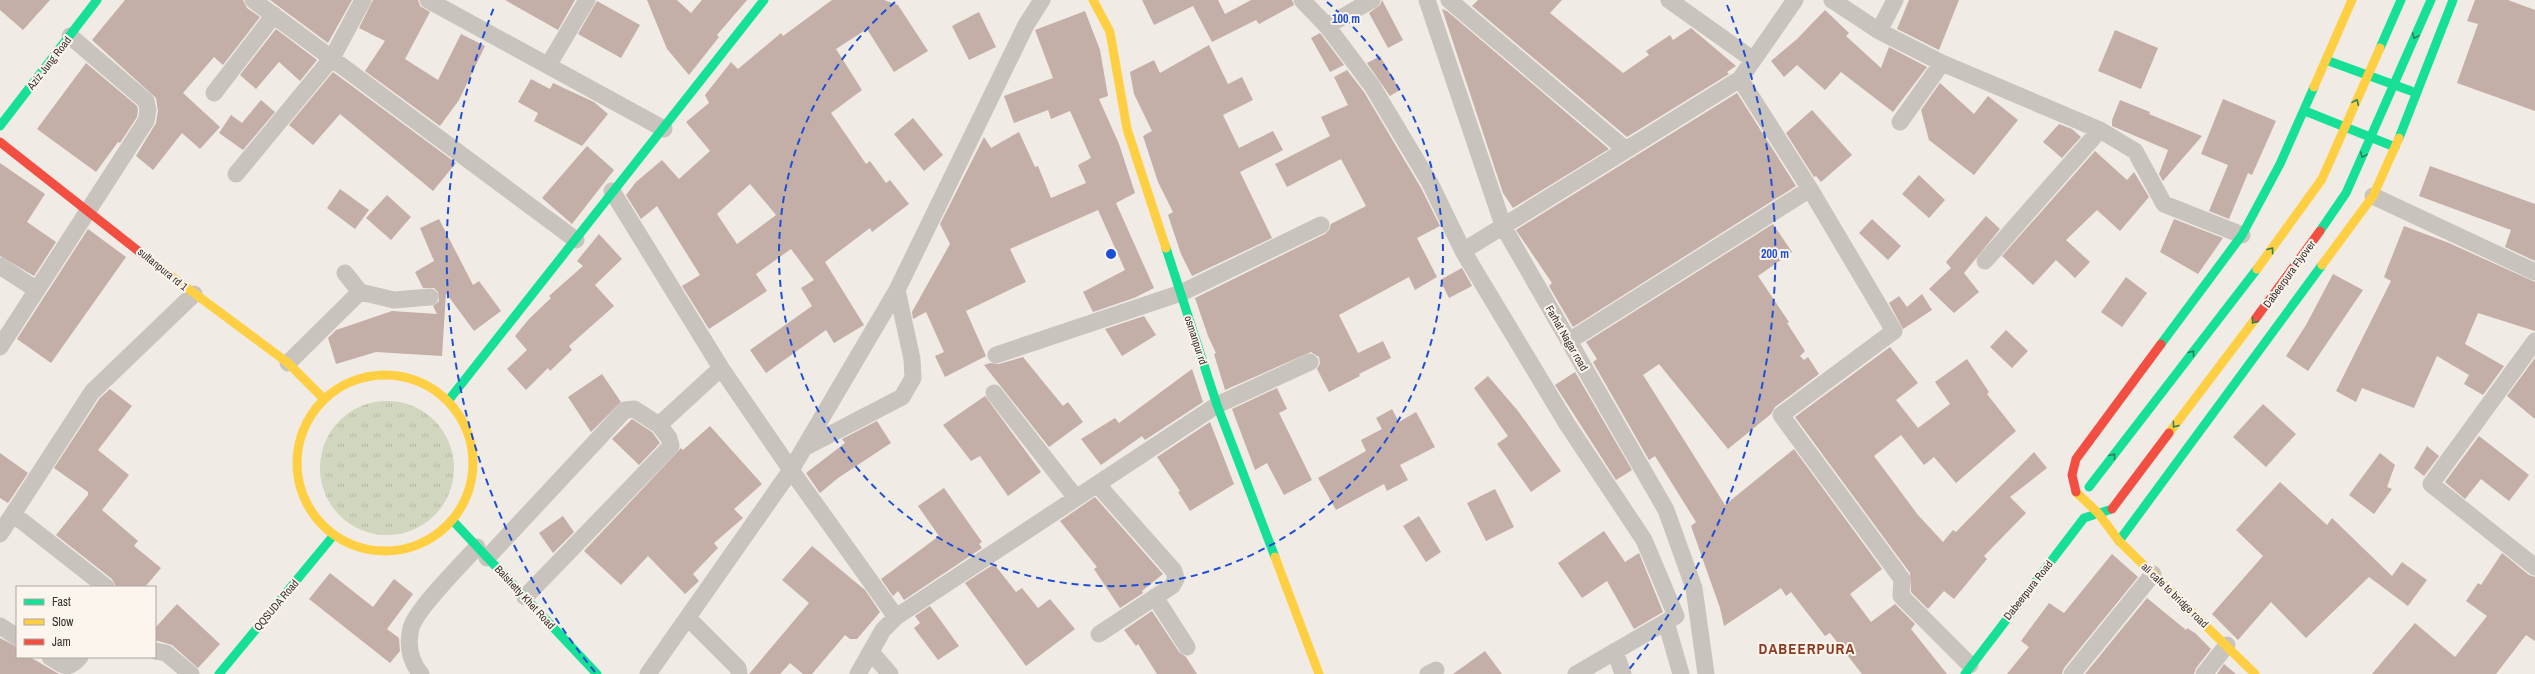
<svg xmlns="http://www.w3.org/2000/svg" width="2535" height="674" viewBox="0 0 2535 674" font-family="'Archivo Narrow',sans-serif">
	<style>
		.grass { fill: url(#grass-tufts) }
		.building { fill: #c3afa7; fill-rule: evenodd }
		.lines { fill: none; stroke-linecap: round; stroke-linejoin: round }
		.street { stroke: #c9c3be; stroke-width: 17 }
		.fast { stroke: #16e098; stroke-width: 9 }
		.slow { stroke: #ffcf43; stroke-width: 9 }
		.jam { stroke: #f24e42; stroke-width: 9 }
		.fast-bridge { stroke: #16e098; stroke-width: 9 }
		.slow-bridge { stroke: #ffcf43; stroke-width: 9 }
		.jam-bridge { stroke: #f24e42; stroke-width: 9 }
		.oneway { stroke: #2a7f5c }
		.ring { fill: none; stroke: #1d4ed8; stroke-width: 2; stroke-dasharray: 7 5 }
		.labels { text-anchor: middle; stroke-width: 4; stroke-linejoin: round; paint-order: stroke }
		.street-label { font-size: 11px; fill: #3b302b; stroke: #fbf5ee }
		.district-label { font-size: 15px; font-weight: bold; letter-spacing: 1px; fill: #8c3b22; stroke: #fbf5ee }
		.centre { fill: #1d4ed8; stroke: #fbf5ee; stroke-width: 2 }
		.ring-label { font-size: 12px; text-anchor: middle; font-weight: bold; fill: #1d4ed8; stroke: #fbf5ee; stroke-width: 4; stroke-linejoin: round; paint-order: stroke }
	</style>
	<defs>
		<pattern id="grass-tufts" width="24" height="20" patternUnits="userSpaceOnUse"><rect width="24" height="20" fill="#d1d6bf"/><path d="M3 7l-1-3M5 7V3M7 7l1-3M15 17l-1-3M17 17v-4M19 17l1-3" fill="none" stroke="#b4b8a4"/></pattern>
	</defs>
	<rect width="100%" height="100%" fill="#f0ebe5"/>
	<path class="grass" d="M320 468a67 67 0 1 1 134 0a67 67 0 1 1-134 0Z"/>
	<path class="building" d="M0,0H50L23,30L0,10Z
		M125,0H243L247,8L260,17L223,65L214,57L183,93L220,127L200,149L182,133L153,170L136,156L156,123L158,111L156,98L92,40Z
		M270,0H352L328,43Z
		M373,0H418L420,6L430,12L405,59L438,80L461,34L485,46L459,100L440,126L365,71L385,41L359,28Z
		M505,0H575L558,30Z
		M647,0H677L691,13L702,0H747L717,35L719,37L689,75L667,49Z
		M832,0H884L898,5L928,51L894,72L867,29L836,49L862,90L831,113L866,164L870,161L886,183L890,180L909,204L872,232L870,228L825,262L864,325L834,343L826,330L766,373L750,350L812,306L801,288L814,280L791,249L756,274L767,291L709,329L682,286L700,275L657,206L641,219L626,195L636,182L662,160L679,179L710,151L686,122L709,103L705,95L731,62L738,69L781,33L783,36ZM750,184L776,215L737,244L717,214Z
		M1142,0H1218L1225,14L1251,0H1292L1294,5L1259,24L1256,20L1212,42L1193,6L1154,25Z
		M1382,0L1403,40L1388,48L1369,13L1380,5Z
		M1478,0H1562L1550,13L1623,73L1649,55L1646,51L1670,35L1673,40L1691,28L1736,66L1727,72L1729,74L1627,137L1472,6Z
		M1909,0H1959L1939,50L1897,29Z
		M2475,0H2508L2535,10V111L2457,83L2478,24L2467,21Z
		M597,1L640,25L621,58L578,34Z
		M1442,9L1447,11L1609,149L1513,208L1503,193Z
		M1825,10L1849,33L1846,36L1881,68L1889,47L1927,67L1893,112L1841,72L1825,90L1797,65L1784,77L1771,61L1797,39Z
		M1085,11L1100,50L1108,96L1099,99L1119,144L1135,193L1116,203L1154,288L1134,298L1093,312L1083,292L1125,270L1098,210L1010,249L1026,282L966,311L986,356L945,377L935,356L944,352L926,312L913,319L912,312L950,244L940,224L984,137L991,148L1019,132L1035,167L1038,166L1051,198L1086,183L1078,165L1091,158L1070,111L1051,119L1048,110L1014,123L1004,96L1053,78L1035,30Z
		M979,12L996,47L969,60L952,26Z
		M276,29L317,60L300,81L279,62L256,89L240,75Z
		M2115,30L2158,48L2141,89L2098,71Z
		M1320,33L1344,65L1330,72L1311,38Z
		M1209,45L1228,84L1242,77L1253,100L1223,115L1239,148L1273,131L1283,150L1240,172L1272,238L1192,276L1181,254L1168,215L1173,212L1158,182L1143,136L1152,131L1134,94L1130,72L1154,60L1160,73Z
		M1380,56L1400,90L1390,96L1367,63Z
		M86,63L137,106L138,110L137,117L120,143L118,142L96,172L37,129Z
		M1347,70L1364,92L1421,188L1440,226L1417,238L1437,277L1415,290L1409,277L1339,315L1358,353L1383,341L1391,358L1359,374L1360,376L1329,392L1317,369L1320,363L1319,357L1311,352L1225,390L1214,354L1216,353L1208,336L1195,298L1325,234L1329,230L1331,224L1366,206L1341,159L1287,187L1275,164L1330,136L1321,117L1348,105L1334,77Z
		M333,72L456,163L433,191L340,114L313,145L289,125Z
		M531,79L550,89L553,83L594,102L608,114L582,146L534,121L538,113L518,102Z
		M1940,83L1974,114L1988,96L2018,120L1974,175L1929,140L1921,110Z
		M1737,93L1796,186L1573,327L1549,286L1552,283L1516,230Z
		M2223,99L2276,121L2252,175L2248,173L2229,219L2209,211L2228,165L2201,154Z
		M261,100L275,112L243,150L219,133L231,115L242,123Z
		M2120,100L2150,112L2149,114L2202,136L2163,181L2159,174L2168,150L2112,126V120Z
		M1812,110L1852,155L1821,182L1816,176L1814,177L1786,133Z
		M913,118L943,155L924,171L894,134Z
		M2059,124L2072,129L2081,137L2062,158L2043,142Z
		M587,146L614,170L572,224L542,198Z
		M2095,151L2127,180L2134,172L2149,197L2120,231L2097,210L2066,240L2090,262L2075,278L2056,260L2033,285L2002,256Z
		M0,163L45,194L27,222L56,242L34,276L0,256Z
		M2430,166L2535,204V261L2505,247L2511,230L2419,196Z
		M1919,175L1945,200L1929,218L1902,194Z
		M340,189L369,210L355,229L327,208Z
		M387,195L411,217L391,240L366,218Z
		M1986,216L2000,229L1964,273L1979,292L1954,313L1929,289L1951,268L1946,262Z
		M439,219L473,285L479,281L501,311L474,331L446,293L442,356L376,352L336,364L328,338L336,330L392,311L437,314L433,306L439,301L438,292L434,288H423L415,272L434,261L420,228Z
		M1872,219L1901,246L1888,260L1859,233Z
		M2174,219L2223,238L2198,274L2160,252Z
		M1773,224L1792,252L1758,276L1789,322L1787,323L1805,351L1800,356L1804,360L1808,357L1819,374L1775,407L1771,414L1728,449L1659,364L1643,375L1725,505L1794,449L1882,569L1850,594L1871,622L1895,604L1915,624L1911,629L1947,674H1862L1830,633L1825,636L1791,592L1786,596L1781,588L1724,626L1720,608L1691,526L1696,522L1655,456L1649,460L1593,362L1597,359L1586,342Z
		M2404,226L2449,243L2535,282V331L2478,313L2465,344L2504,366L2483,395L2464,384L2469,375L2437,356L2414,408L2362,388L2356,402L2336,391L2391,281L2384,277Z
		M88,229L126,257L51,363L17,339Z
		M599,234L622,259L595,285L614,306L569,346L572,350L550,371L548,368L526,390L507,369L527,350L515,336L529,319L551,298L549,296L583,266L577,261Z
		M1462,268L1472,286L1449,298L1440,280Z
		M2333,274L2363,290L2308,371L2286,356L2306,325Z
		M2126,277L2147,293L2122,327L2101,312Z
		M1922,294L1932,310L1903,329L1889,303L1899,296L1907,307Z
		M1144,316L1156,335L1122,356L1105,329Z
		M2006,330L2028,351L2012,368L1990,347Z
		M1890,347L1918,383L1896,400L1918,428L1950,404L1935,382L1967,359L1989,392L1987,394L2016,431L1956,483L1934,457L1924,465L1901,435L1874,456L1918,515L1943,542L1953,530L1956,532L2034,452L2047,468L2010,497L2026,513L1984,556L1987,559L1954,599L1944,591L1928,609L1911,592L1910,573L1795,417Z
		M1023,357L1063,406L1068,402L1083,422L1049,447L984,365L990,363L999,364Z
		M2535,358V419L2507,396Z
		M1192,369L1203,402L1145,440L1142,436L1101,465L1081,439L1115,418L1119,423Z
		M1575,372L1632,470L1616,480L1555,385Z
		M602,374L621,402L591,432L568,397Z
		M1488,376L1518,411L1561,471L1531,492L1497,444L1508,436L1474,388Z
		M1277,388L1287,409L1279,413L1312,480L1284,495L1267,463L1255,470L1232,409Z
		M110,389L132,406L98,450L129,475L102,510L138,541L134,546L161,568L145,587H116L112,579L56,535L88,495V492L54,468L100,398Z
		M985,396L1041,472L1008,496L980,456L971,461L943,425Z
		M2263,404L2296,434L2266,467L2233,437Z
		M1392,409L1399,422L1416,412L1435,447L1400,465L1408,480L1387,491L1384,484L1336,510L1318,478L1366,451L1361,440L1382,429L1376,418Z
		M632,419L652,432L660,443L639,465L612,439Z
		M877,421L891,443L838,478L820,493L806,473L845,443L842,439Z
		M1210,422L1234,484L1190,511L1178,492L1180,491L1157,457Z
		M710,426L762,484L734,509L743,518L714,543L718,548L693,574L699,581L685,594L648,556L621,585L584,551L681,448L683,450Z
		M2479,436L2529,475L2509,501L2481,479L2465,499L2445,482Z
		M2427,446L2439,456L2424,476L2414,468Z
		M0,453L28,473L8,503L0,498Z
		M2380,453L2395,465L2387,487L2392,489L2374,514L2349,495Z
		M2280,482L2327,525L2332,518L2392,576L2402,562L2427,580L2408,606L2369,577L2306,638L2271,602L2238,640L2212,614L2263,556L2236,530Z
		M944,488L982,542L979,544L982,548L904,600L898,591L893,596L881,579L939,536L918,506Z
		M1495,489L1514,527L1486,541L1467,503Z
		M1095,497L1163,574L1142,591L1143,593L1120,608L1094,569L1097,567L1060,521Z
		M563,516L574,532L553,553L539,533Z
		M1419,516L1441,552L1426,562L1403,526Z
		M1604,531L1625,562L1639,553L1663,612L1634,629L1607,581L1582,598L1558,563Z
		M812,546L865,590L880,612L857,639H850L845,635L812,674H803L790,663L780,674H749L809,603L782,580Z
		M2502,553L2529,575L2535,577V641L2526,635L2496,674H2372L2415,623L2455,657L2487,616L2466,601L2478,583L2481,585Z
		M2112,554L2138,577L2064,668L2062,674H2007L2029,647L2021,641L2049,603L2064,613Z
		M994,564L1016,592L1022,588L1038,608L1050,599L1075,629L1026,666L965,583Z
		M330,573L373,607L394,579L413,594L387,629L399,638L400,651L390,663L309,599Z
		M2147,598L2186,630L2187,628L2195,633L2211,649L2196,668L2194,674H2085Z
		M177,604L220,644L198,668L172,645L155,640V628Z
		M930,606L959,646L938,660L914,628L920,623L915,616Z
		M1152,611L1179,652L1186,657L1197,674H1157L1138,644L1136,646L1124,630Z
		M0,638L17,647V657H30L59,674H0Z
		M1485,651L1502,674H1453Z
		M2224,664L2236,674H2217Z"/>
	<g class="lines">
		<path class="street" d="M253,0L576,240
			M428,0L664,129
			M1302,0L1327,26L1372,86L1430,183L1463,251L1567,424L1644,540L1676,616L1576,674
			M1427,0L1504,228L1666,510L1694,588L1706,674
			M1449,0L1625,149
			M1669,0L1752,59
			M1832,0L1879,31L1942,63L2100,130L2135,151L2164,204L2242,235
			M1327,26L1372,0
			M1879,31L1895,0
			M549,64L587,0
			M1740,79L1810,189L1894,331L1781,415L1902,579L1901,596L1970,665
			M214,93L274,15
			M1900,122L1942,63
			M236,174L332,58L363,0
			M612,191L721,368L791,470L896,617
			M2373,196L2535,272
			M1463,251L1740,79L1795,0
			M1985,261L2100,130
			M0,266L37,290
			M360,292L394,300L430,297
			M1569,341L1810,189
			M2535,341L2431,484L2535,567
			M0,347L146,121L148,110L146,101L70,36
			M996,355L1181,293L1321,225
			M288,363L360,292L345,273
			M994,393L1076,498
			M804,448L902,397L913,378L912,359L897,290
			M1097,484L1174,571L1176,579L1172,586L1099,634
			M13,514L106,587
			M0,534L92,392L194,294
			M487,558L625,410L634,409L659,425L721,368
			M525,597L671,446L669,438L659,425
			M1155,597L1187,647
			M688,618L738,668L739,674
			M1666,622L1681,674
			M0,626L17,637
			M155,651L166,653L191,674
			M1615,651L1623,674
			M871,652L890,674
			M50,657C64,666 68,671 80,657
			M421,674C410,661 407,645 411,628C416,609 463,563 477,547
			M648,674L791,470L897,290L1026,25L1042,0
			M858,674L883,630L896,617L1217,405L1310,362
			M1428,674L1436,670
			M2072,674L2153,574
			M2204,674L2227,645"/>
		<path class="fast" d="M2326,60L2411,91
			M2305,111L2395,147
			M0,126L97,0
			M2399,138L2453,0
			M1166,248L1217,405L1275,557
			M2161,344L2242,235L2280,164L2314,87
			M448,401L764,0
			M453,521L597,674
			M2119,541L2322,265
			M219,674L333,536
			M1965,674L2084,518L2109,510"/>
		<path class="slow" d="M1093,0L1110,32L1127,129L1166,248
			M2314,87L2352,0
			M151,261L288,363L324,399
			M2322,265L2373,196L2399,138
			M297 463a88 88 0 1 1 176 0a88 88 0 1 1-176 0Z
			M2076,492L2098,513L2119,541L2255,674
			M1275,557L1319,674"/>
		<path class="jam" d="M0,142L151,261
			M2076,492L2072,475L2076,459L2161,344"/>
		<path class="fast-bridge" d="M2380,48L2401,0
			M2320,231L2346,193L2431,0
			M2089,487L2257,269"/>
		<path class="slow-bridge" d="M2257,269L2322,179L2380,48
			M2169,433L2256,318"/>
		<path class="jam-bridge" d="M2256,318L2320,231
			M2112,509L2169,433"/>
	</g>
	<defs><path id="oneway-chevron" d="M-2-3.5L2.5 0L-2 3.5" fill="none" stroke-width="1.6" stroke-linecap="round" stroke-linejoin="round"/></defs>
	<g class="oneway">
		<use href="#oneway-chevron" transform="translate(2415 36) rotate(114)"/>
		<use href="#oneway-chevron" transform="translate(2356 102) rotate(-66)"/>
		<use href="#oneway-chevron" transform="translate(2363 155) rotate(114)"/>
		<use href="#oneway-chevron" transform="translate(2271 250) rotate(-53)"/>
		<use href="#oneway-chevron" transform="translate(2254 321) rotate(127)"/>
		<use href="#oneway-chevron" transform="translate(2192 353) rotate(-52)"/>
		<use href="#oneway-chevron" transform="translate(2175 425) rotate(127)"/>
		<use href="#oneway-chevron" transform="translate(2113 456) rotate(-52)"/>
	</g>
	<g class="ring">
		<path d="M1327 2A332 332 0 1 1 895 2"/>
		<path d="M595 672A664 664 0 0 1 495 5M1727 5A664 664 0 0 1 1627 672"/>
	</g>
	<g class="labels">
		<g class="street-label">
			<text transform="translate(49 63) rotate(-52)" y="4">Aziz Jung Road</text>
			<text transform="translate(163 269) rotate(39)" y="4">sultanpura rd 1</text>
			<text transform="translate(2289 274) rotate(-54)" y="4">Dabeerpura Flyover</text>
			<text transform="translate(1567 338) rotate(60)" y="4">Farhat Nagar road</text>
			<text transform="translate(1196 340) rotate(72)" y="4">osmanpur rd</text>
			<text transform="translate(2028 590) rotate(-52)" y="4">Dabeerpura Road</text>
			<text transform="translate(2175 595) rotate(44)" y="4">ali cafe to bridge road</text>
			<text transform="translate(525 597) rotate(47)" y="4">Balshetty Khet Road</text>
			<text transform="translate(276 605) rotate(-50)" y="4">QQSUDA Road</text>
		</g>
		<g class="district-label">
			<text x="1807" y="654">DABEERPURA</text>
		</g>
	</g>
	<circle cx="1111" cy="254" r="6" class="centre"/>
	<g class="ring-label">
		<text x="1346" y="23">100 m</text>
		<text x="1775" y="258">200 m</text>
	</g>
	<rect x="16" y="586" width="140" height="72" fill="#fbf5ee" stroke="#aea6a0"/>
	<rect x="24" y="599" width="20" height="6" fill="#16e098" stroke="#aea6a0"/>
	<text x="52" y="606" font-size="12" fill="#3b302b">Fast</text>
	<rect x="24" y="619" width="20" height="6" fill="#ffcf43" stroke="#aea6a0"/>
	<text x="52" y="626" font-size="12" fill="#3b302b">Slow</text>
	<rect x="24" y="639" width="20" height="6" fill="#f24e42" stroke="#aea6a0"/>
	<text x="52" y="646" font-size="12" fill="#3b302b">Jam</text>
</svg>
